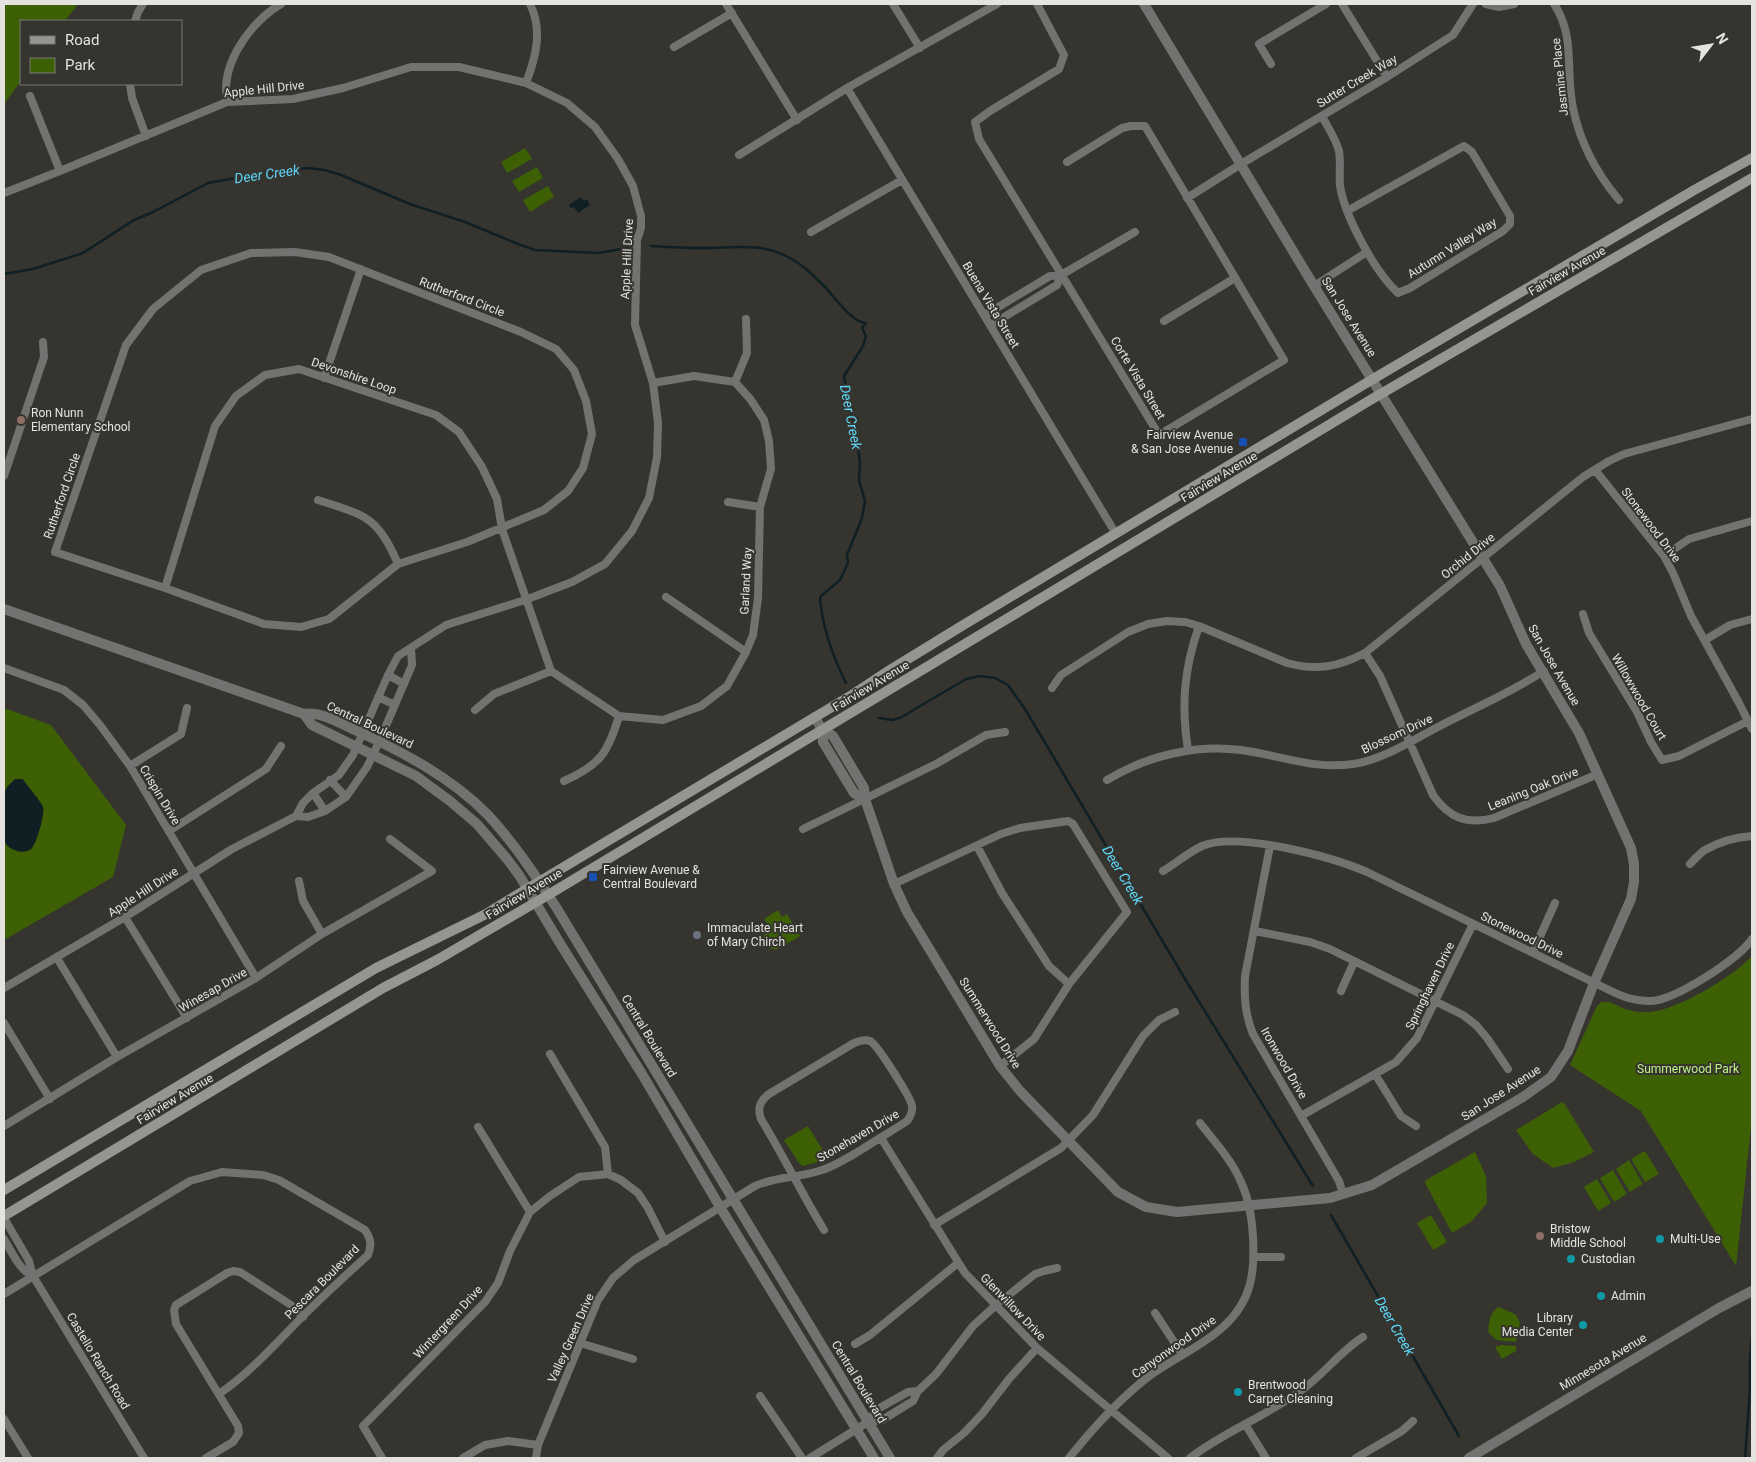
<svg xmlns="http://www.w3.org/2000/svg" width="1756" height="1462" viewBox="0 0 1756 1462" font-family="Roboto,sans-serif">
	<style>
		.green { fill: #3e6005 }
		.water { fill: #0f1f24 }
		.lines { fill: none; stroke-linecap: round; stroke-linejoin: round }
		.stream { stroke: #0f1f24; stroke-width: 2.5 }
		.minor { stroke: #737270; stroke-width: 8 }
		.tertiary { stroke: #737270; stroke-width: 10 }
		.secondary { stroke: #979591; stroke-width: 10 }
		.education-dot { fill: #8d6e63; stroke: #35342f; stroke-width: 2 }
		.transit-dot { fill: #1a4fb4; stroke: #35342f; stroke-width: 2 }
		.worship-dot { fill: #6b7280; stroke: #35342f; stroke-width: 2 }
		.culture-dot { fill: #0f9aa8; stroke: #35342f; stroke-width: 2 }
		.labels { text-anchor: middle; stroke-width: 4; stroke-linejoin: round; paint-order: stroke }
		.street-label { font-size: 12px; fill: #e4e3e0; stroke: #35342f }
		.poi-label { font-size: 12px; fill: #e4e3e0; stroke: #35342f; text-anchor: start }
		.park-label { font-size: 12px; fill: #bef285; stroke: #35342f }
		.water-label { font-size: 14px; font-style: italic; fill: #5ed9fc; stroke: #35342f }
	</style>
	<rect width="100%" height="100%" fill="#35342f"/>
	<path class="green" d="M4,4H78L65,21H21V81L4,104Z
		M525,148L532,159L507,173L501,162Z
		M537,167L543,178L519,192L512,181Z
		M548,186L554,197L530,212L523,200Z
		M4,708L51,725L126,825L113,877L4,940Z
		M778,910L782,917L787,914L800,936L783,946H780L777,950L761,946L767,924L764,919Z
		M1752,956V1118L1736,1266L1641,1111L1570,1065L1597,1006C1600,1004 1600,1002 1603,1002C1611,1000 1621,1009 1629,1010C1635,1012 1642,1012 1648,1012C1677,1011 1732,977 1752,956Z
		M1562,1102L1564,1103L1594,1152L1574,1162L1553,1168L1532,1153L1516,1130Z
		M808,1126L828,1159L803,1166L799,1163L784,1140Z
		M1645,1151L1659,1174L1645,1182L1631,1159Z
		M1475,1152L1486,1176L1487,1203L1472,1221L1452,1233L1425,1183L1426,1180Z
		M1629,1160L1643,1184L1630,1192L1616,1169Z
		M1613,1170L1627,1194L1614,1202L1600,1178Z
		M1597,1179L1611,1203L1598,1211L1584,1187Z
		M1431,1215L1447,1242L1433,1250L1417,1223Z
		M1498,1307L1515,1314L1520,1322L1516,1342L1496,1340L1489,1333C1487,1324 1491,1312 1498,1307Z
		M1501,1345L1516,1346V1351L1502,1359L1495,1347Z"/>
	<path class="water" d="M581,197L583,201L587,199L590,205L578,213L574,207L571,208L569,205Z
		M15,779H23C27,786 41,801 43,807C45,814 37,842 32,848C24,856 7,850 4,840V793L7,787Z"/>
	<g class="lines">
		<path class="stream" d="M651,246C668,247 685,248 701,248C732,248 760,242 788,257C802,264 813,275 824,286C834,296 852,323 866,323L862,328L866,336L863,346L844,376L858,447L860,463L859,480L865,501L862,518L847,555L848,563L840,580L820,597C822,626 833,657 846,683
			M4,274L33,269L83,253L134,220L153,212L208,183L257,174L307,168L325,170L341,175L410,204L465,222L518,244L535,250L599,253L627,248
			M879,718L892,720L900,718L966,679L980,676L995,678L1008,685L1025,709L1185,979L1313,1186
			M1331,1215L1459,1436
			M1745,1458L1750,1389V1357L1752,1335"/>
		<path class="minor" d="M726,4L797,120
			M893,4L920,48
			M1037,4L1064,55L1059,69L990,111L975,122L979,139L1159,435L1284,360L1145,126H1131L1122,128L1067,162
			M1342,4L1387,77
			M1486,4L1499,7L1514,4
			M1554,4C1576,37 1565,71 1573,108C1580,142 1597,174 1619,200
			M135,21L138,12L143,4
			M674,47L732,13
			M1271,64L1259,44L1326,4
			M526,83C536,57 543,30 530,4
			M130,84L132,98L146,136
			M847,88L1116,534
			M30,96L60,171
			M227,102C227,97 226,91 226,86C228,54 254,20 281,4
			M1322,116C1327,126 1336,139 1339,151C1341,162 1339,174 1340,186C1345,217 1375,272 1398,293L1410,288L1503,231L1510,224V216L1472,152L1464,146L1347,211
			M739,155L847,88L997,4
			M4,193L60,171L227,102L293,99L343,88L411,67H459L526,83L567,103L595,127L618,159L633,186L641,216V228L637,240L635,325L653,383L658,423L657,457L649,498L632,531L605,564L572,582L525,600L446,625L398,656L388,675L353,755L339,775L313,793L303,803L296,816L232,849L125,917L4,988
			M1187,198L1241,164L1387,77L1453,35L1473,4
			M811,232L902,180
			M295,252L329,257L521,332L556,349L574,370L586,401L592,434L583,468L568,491L544,510L467,542L398,564L329,619L301,627L264,624L165,588L55,552L126,345L153,309L201,270L251,253Z
			M1314,286L1367,252
			M985,315L1050,276L1061,275L1135,232
			M1164,321L1235,278
			M991,325L1057,285L1061,275
			M324,378L361,269
			M735,382L747,353L746,319
			M1595,470L1664,556L1673,573L1691,616L1739,703L1752,729
			M4,476L44,357L43,342
			M318,500C364,515 378,516 398,564
			M728,502L760,507
			M1664,556L1689,539L1752,521
			M165,588L215,426L236,396L265,375L299,369L436,415L459,432L482,467L497,499L502,529L551,671L619,716L663,720L701,706L727,686L746,652L753,635L758,598L760,507L771,469L769,441L764,420L751,400L735,382L694,376L653,383
			M666,597L746,652
			M1583,614L1589,633L1637,712L1651,742L1662,760L1679,756L1748,721
			M1705,640L1730,625L1752,619
			M1365,653L1380,676L1433,795C1449,818 1467,825 1494,818L1598,774
			M4,668L64,690L83,705L100,725L130,766L256,978
			M388,675L404,684
			M1052,688L1061,675L1128,632L1148,624L1167,621L1185,622L1199,626L1287,663C1317,671 1338,667 1365,653L1583,477L1609,461L1624,454L1752,419
			M378,697L395,705
			M475,710L494,694L551,671
			M1188,750C1181,705 1184,669 1199,626
			M130,766L181,734L187,708
			M330,780L346,797
			M1107,780C1147,756 1195,744 1241,750C1279,755 1315,770 1353,764C1382,760 1411,741 1436,728C1472,709 1510,693 1544,671
			M564,781C600,765 608,753 619,716
			M313,793L325,811
			M296,816L308,817L325,811L346,797L367,767L379,742L412,665L411,648
			M803,829L936,764L986,735L1005,732
			M169,831L266,769L281,746
			M977,846L1002,893L1049,966L1069,984
			M1270,846L1245,976C1244,997 1245,1014 1253,1034L1339,1181L1343,1194
			M1690,864C1695,859 1700,853 1705,850C1719,842 1737,837 1752,836
			M1163,871C1176,863 1189,852 1202,846C1238,831 1332,857 1367,872L1607,989C1621,996 1635,1002 1651,1001C1675,1000 1739,959 1752,939
			M299,881L303,901L322,934
			M894,884L1001,834L1020,828L1068,821L1073,824L1127,912L1069,984L1034,1039L1000,1066
			M125,917L187,1018
			M1255,931L1310,942L1330,949L1463,1015L1476,1025L1487,1038L1508,1069
			M1533,952L1555,903
			M57,958L117,1057
			M1341,991L1354,962
			M4,1023L50,1099
			M550,1054L605,1147L608,1174
			M1375,1074L1401,1116L1416,1126
			M1301,1116L1396,1062L1417,1038L1473,924
			M4,1126L117,1057L256,978L322,934L432,871L390,839
			M478,1127L530,1212
			M881,1138L965,1273L1037,1348L1168,1458
			M4,1218L29,1261L33,1276L144,1458
			M934,1225L1061,1148L1093,1115L1143,1036L1159,1020L1175,1012
			M4,1239C12,1252 19,1270 33,1276
			M1254,1257H1281
			M4,1294L190,1181L222,1172L263,1175L279,1180L365,1230C371,1239 372,1245 368,1255C346,1275 324,1295 303,1316C276,1343 251,1372 219,1394
			M1155,1313L1182,1354
			M580,1343L633,1359
			M855,1344L870,1335L958,1263
			M760,1396L802,1458
			M4,1419L28,1458
			M868,1422L876,1410L908,1392L918,1391
			M1245,1424L1266,1458
			M206,1458L233,1442L239,1433L238,1426L176,1324L174,1310L176,1305L227,1273L233,1271L240,1272L291,1305L303,1317
			M382,1458L363,1426L485,1302L498,1283L510,1251L530,1212L550,1196L579,1177L608,1174L621,1180L638,1193L648,1208L665,1242
			M463,1458L485,1445L508,1441L538,1445
			M536,1458L538,1445L598,1300L613,1278L634,1260L755,1186C777,1176 797,1178 819,1171C834,1167 847,1158 861,1150C876,1140 892,1131 907,1121C910,1117 913,1112 912,1106C911,1098 877,1044 870,1041C865,1039 859,1041 854,1043L769,1094C760,1101 757,1108 761,1119C783,1155 802,1194 824,1230
			M810,1458L868,1422L882,1420L913,1401L918,1391L936,1374L973,1326L995,1306L1035,1274L1044,1271L1057,1268
			M937,1458L943,1450L964,1433L982,1414L1009,1379L1037,1348
			M1069,1458C1093,1428 1117,1401 1148,1377C1172,1359 1201,1347 1223,1327C1252,1301 1255,1272 1253,1237C1252,1218 1249,1199 1241,1182C1232,1160 1214,1141 1200,1123
			M1190,1458C1224,1432 1264,1417 1299,1392C1323,1376 1339,1352 1363,1337
			M1356,1458L1402,1431L1413,1421"/>
		<path class="tertiary" d="M4,609L304,714C321,711 341,724 357,731C403,752 452,778 488,815C514,843 535,875 556,907L890,1458
			M304,714L312,725L416,776L450,801L477,824L507,859L519,875L561,945L642,1074L720,1207L874,1458
			M815,717L822,730L823,742L854,793L865,799
			M822,730L833,736L864,788L865,799L894,884L907,912L1000,1066L1020,1091L1118,1192L1146,1207L1177,1212L1330,1198L1372,1185L1523,1097L1551,1077L1568,1051L1594,983L1631,899L1634,882V864L1631,848L1579,733L1526,644L1500,586L1314,286L1144,4
			M1469,1458L1719,1308L1752,1291"/>
		<path class="secondary" d="M4,1190L376,968L486,914L512,898L852,695L890,670L960,627L1373,379L1696,189L1752,158
			M4,1216L383,988L437,960L548,895L1372,399L1752,178"/>
	</g>
	<g class="education-dot">
		<circle cx="21" cy="420" r="5"/>
		<circle cx="1540" cy="1236" r="5"/>
	</g>
	<g class="transit-dot">
		<rect x="1238" y="437" width="10" height="10" rx="2.5"/>
		<rect x="588" y="872" width="10" height="10" rx="2.5"/>
	</g>
	<circle class="worship-dot" cx="697" cy="935" r="5"/>
	<g class="culture-dot">
		<circle cx="1660" cy="1239" r="5"/>
		<circle cx="1571" cy="1259" r="5"/>
		<circle cx="1601" cy="1296" r="5"/>
		<circle cx="1583" cy="1325" r="5"/>
		<circle cx="1238" cy="1392" r="5"/>
	</g>
	<g class="labels">
		<g class="street-label">
			<text transform="translate(1560 77) rotate(-96)" y="4">Jasmine Place</text>
			<text transform="translate(1357 81) rotate(-31)" y="4">Sutter Creek Way</text>
			<text transform="translate(264 89) rotate(-6)" y="4">Apple Hill Drive</text>
			<text transform="translate(1452 248) rotate(-32)" y="4">Autumn Valley Way</text>
			<text transform="translate(627 259) rotate(-87)" y="4">Apple Hill Drive</text>
			<text transform="translate(1567 271) rotate(-30)" y="4">Fairview Avenue</text>
			<text transform="translate(462 297) rotate(21)" y="4">Rutherford Circle</text>
			<text transform="translate(991 305) rotate(59)" y="4">Buena Vista Street</text>
			<text transform="translate(1349 317) rotate(58)" y="4">San Jose Avenue</text>
			<text transform="translate(354 376) rotate(19)" y="4">Devonshire Loop</text>
			<text transform="translate(1138 378) rotate(59)" y="4">Corte Vista Street</text>
			<text transform="translate(1219 477) rotate(-31)" y="4">Fairview Avenue</text>
			<text transform="translate(62 496) rotate(-71)" y="4">Rutherford Circle</text>
			<text transform="translate(1651 525) rotate(53)" y="4">Stonewood Drive</text>
			<text transform="translate(1468 556) rotate(-39)" y="4">Orchid Drive</text>
			<text transform="translate(746 581) rotate(-87)" y="4">Garland Way</text>
			<text transform="translate(1554 665) rotate(60)" y="4">San Jose Avenue</text>
			<text transform="translate(871 686) rotate(-31)" y="4">Fairview Avenue</text>
			<text transform="translate(1639 697) rotate(60)" y="4">Willowwood Court</text>
			<text transform="translate(370 725) rotate(25)" y="4">Central Boulevard</text>
			<text transform="translate(1397 734) rotate(-25)" y="4">Blossom Drive</text>
			<text transform="translate(1533 789) rotate(-22)" y="4">Leaning Oak Drive</text>
			<text transform="translate(160 795) rotate(59)" y="4">Crispin Drive</text>
			<text transform="translate(143 892) rotate(-33)" y="4">Apple Hill Drive</text>
			<text transform="translate(524 894) rotate(-31)" y="4">Fairview Avenue</text>
			<text transform="translate(1522 935) rotate(26)" y="4">Stonewood Drive</text>
			<text transform="translate(1430 986) rotate(-64)" y="4">Springhaven Drive</text>
			<text transform="translate(213 990) rotate(-30)" y="4">Winesap Drive</text>
			<text transform="translate(990 1023) rotate(58)" y="4">Summerwood Drive</text>
			<text transform="translate(649 1036) rotate(59)" y="4">Central Boulevard</text>
			<text transform="translate(1284 1063) rotate(60)" y="4">Ironwood Drive</text>
			<text transform="translate(1501 1093) rotate(-33)" y="4">San Jose Avenue</text>
			<text transform="translate(175 1099) rotate(-31)" y="4">Fairview Avenue</text>
			<text transform="translate(858 1136) rotate(-30)" y="4">Stonehaven Drive</text>
			<text transform="translate(322 1282) rotate(-45)" y="4">Pescara Boulevard</text>
			<text transform="translate(1013 1307) rotate(46)" y="4">Glenwillow Drive</text>
			<text transform="translate(448 1322) rotate(-47)" y="4">Wintergreen Drive</text>
			<text transform="translate(571 1338) rotate(-66)" y="4">Valley Green Drive</text>
			<text transform="translate(1174 1347) rotate(-35)" y="4">Canyonwood Drive</text>
			<text transform="translate(98 1361) rotate(59)" y="4">Castello Ranch Road</text>
			<text transform="translate(1603 1362) rotate(-31)" y="4">Minnesota Avenue</text>
			<text transform="translate(859 1382) rotate(59)" y="4">Central Boulevard</text>
		</g>
		<g class="poi-label">
			<text x="31" y="417">Ron Nunn<tspan x="31" dy="14">Elementary School</tspan></text>
			<text x="1233" y="439" text-anchor="end">Fairview Avenue<tspan x="1233" dy="14">&amp; San Jose Avenue</tspan></text>
			<text x="603" y="874">Fairview Avenue &amp;<tspan x="603" dy="14">Central Boulevard</tspan></text>
			<text x="707" y="932">Immaculate Heart<tspan x="707" dy="14">of Mary Chirch</tspan></text>
			<text x="1550" y="1233">Bristow<tspan x="1550" dy="14">Middle School</tspan></text>
			<text x="1670" y="1243">Multi-Use</text>
			<text x="1581" y="1263">Custodian</text>
			<text x="1611" y="1300">Admin</text>
			<text x="1573" y="1322" text-anchor="end">Library<tspan x="1573" dy="14">Media Center</tspan></text>
			<text x="1248" y="1389">Brentwood<tspan x="1248" dy="14">Carpet Cleaning</tspan></text>
		</g>
		<g class="park-label">
			<text x="1688" y="1073">Summerwood Park</text>
		</g>
		<g class="water-label">
			<text transform="translate(267 174) rotate(-8)" y="5">Deer Creek</text>
			<text transform="translate(851 417) rotate(79)" y="5">Deer Creek</text>
			<text transform="translate(1123 875) rotate(59)" y="5">Deer Creek</text>
			<text transform="translate(1395 1326) rotate(60)" y="5">Deer Creek</text>
		</g>
	</g>
	<rect width="1756" height="1462" fill="none" stroke="#e4e3e0" stroke-width="10"/>
	<rect x="20" y="20" width="162" height="65" fill="#35342f" stroke="#7b7a76"/>
	<rect x="30" y="36" width="25" height="8" fill="#979591" stroke="#7b7a76"/>
	<text x="65" y="45" font-size="15" fill="#e4e3e0">Road</text>
	<rect x="30" y="58" width="25" height="15" fill="#3e6005" stroke="#7b7a76"/>
	<text x="65" y="70" font-size="15" fill="#e4e3e0">Park</text>
	<g transform="translate(1711 45) rotate(59)" stroke="#35342f" stroke-width="4" paint-order="stroke">
	<path d="M0-4L9 19L0 12L-9 19Z" fill="#e4e3e0"/>
	<text y="-8" font-size="14" font-weight="bold" text-anchor="middle" fill="#e4e3e0">N</text>
	</g>
</svg>
